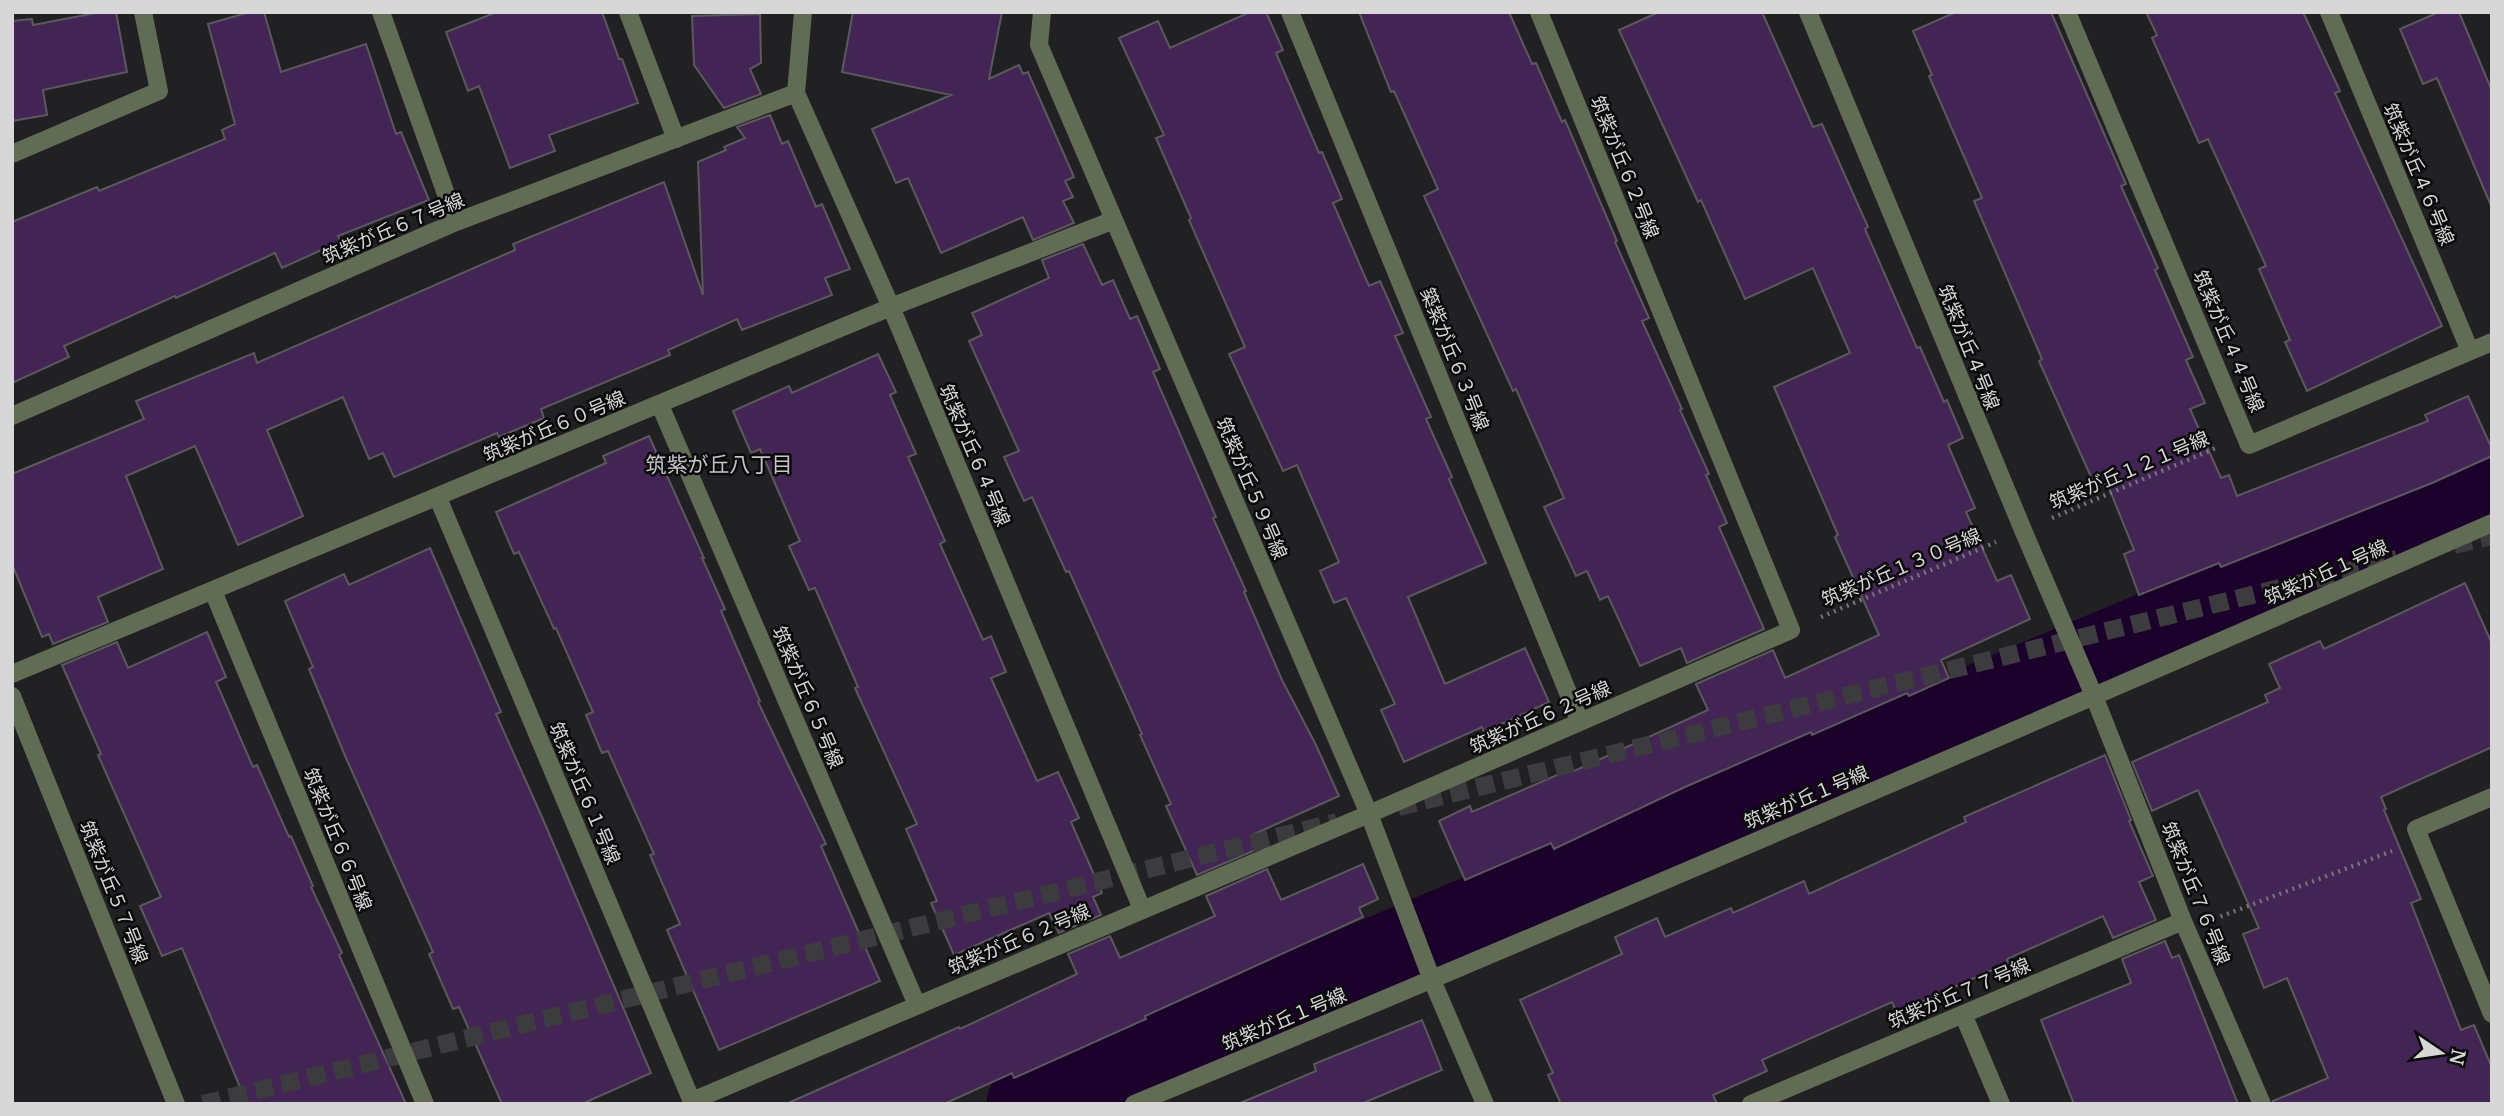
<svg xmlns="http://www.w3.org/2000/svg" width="2504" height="1116" viewBox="0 0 2504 1116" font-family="Merriweather,'Noto Sans JP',serif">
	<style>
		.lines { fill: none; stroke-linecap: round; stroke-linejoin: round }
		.river { stroke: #1c002c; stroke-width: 79 }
		.building { fill: #422555; stroke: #5a595b; stroke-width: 2 }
		.minor-tunnel { stroke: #3c3b3d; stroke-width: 18; stroke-dasharray: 18 9; stroke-linecap: butt }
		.path { stroke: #767577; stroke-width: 4.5; stroke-dasharray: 2 5; stroke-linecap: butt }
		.minor { stroke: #606c54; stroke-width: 18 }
		.labels { text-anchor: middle; stroke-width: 5; stroke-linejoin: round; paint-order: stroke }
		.street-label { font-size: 19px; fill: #d8d7d8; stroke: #0a0a0a }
		.neighbourhood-label { font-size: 21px; fill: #c6c4c7; stroke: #0a0a0a }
	</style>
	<rect width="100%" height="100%" fill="#212022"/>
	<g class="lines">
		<path class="river" d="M1026,1104L2492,488"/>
	</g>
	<path class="building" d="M101,12H116L127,72L43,90L47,115L12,121V21L32,19L33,25Z
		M250,12H264L281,72L366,44L396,134L401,132L429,200L338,236L341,241L282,268L275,253L176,298L175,296L64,346L69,357L12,383V222L97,187L99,191L225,139L222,130L235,124L208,24Z
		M497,12H602L619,59H622L638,103L549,135L555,151L510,168L479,86L468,91L446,32Z
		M853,12H1002L989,79L1019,65L1023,74L1028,72L1074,177L1065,181L1073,197L1063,201L1074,223L1033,240L1023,217L941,253L908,178L896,183L872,129L951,95L842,72Z
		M1250,12H1266L1283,50L1276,53L1319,153L1322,152L1342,199L1333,203L1369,286L1380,281L1403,333L1395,336L1431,417L1426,419L1452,477L1449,479L1486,563L1408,597L1445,684L1525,648L1549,702L1484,732L1482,727L1404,762L1381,710L1395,704L1346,598L1334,603L1320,571L1339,562L1297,465L1283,471L1229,354L1245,347L1189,220L1191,218L1156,138L1164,135L1119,38L1158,21L1170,48Z
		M1359,12H1509L1532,64L1536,63L1562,122L1565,120L1617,241L1615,242L1649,318L1642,321L1682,409L1680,410L1709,474L1706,475L1727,523L1719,527L1764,629L1687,663L1681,648L1640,666L1608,596L1600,600L1587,571L1576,576L1544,507L1564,498L1516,389L1513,391L1424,196L1438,189L1394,91L1391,92Z
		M1659,12H1762L1813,127L1822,124L1868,227L1865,229L1917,348L1920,347L1944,402L1947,400L1963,438L1948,445L1975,508L1966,512L1997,581L2011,575L2030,619L1941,660L1949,678L1909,696L1907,693L1812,735L1811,732L1685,787L1554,849L1551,843L1465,880L1439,821L1470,806L1472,812L1571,769L1572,772L1708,710L1696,684L1773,650L1785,678L1879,635L1835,537L1838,535L1774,387L1850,353L1813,268L1745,299L1701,200L1698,202L1619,30Z
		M1956,12H2051L2126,184L2121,186L2158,268L2155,270L2193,357L2186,360L2205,403L2190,409L2221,478L2229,475L2237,496L2428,421L2425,415L2468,396L2492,449V456L2432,483L2221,567L2219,563L2139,595L2124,554L2134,550L2107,483L2096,488L2039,361L2042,359L1974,201L1982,198L1929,76L1932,75L1913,31Z
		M2146,12H2303L2340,91L2335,93L2442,326L2307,391L2285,342L2290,340L2259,269L2266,266L2208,139L2199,143L2152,38L2157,35Z
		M2439,12H2459L2492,91V208L2437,78L2423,84L2400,29Z
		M760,14L761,63L750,69L761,94L724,108L694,65L692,16Z
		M770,115L782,144L788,141L816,207L822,204L850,269L825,278L832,295L742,330L737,319L668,350L670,355L541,409L544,418L499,437L497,433L394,477L383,453L369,459L343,397L267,430L303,516L238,545L195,446L126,476L163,569L98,597L108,622L53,644L49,634L42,637L12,564V474L144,419L136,401L254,353L257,363L515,250L513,244L664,182L703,295L698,162L726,150L724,147L745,138L737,127Z
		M1083,244L1102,285L1113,280L1130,319L1137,316L1160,369L1153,372L1216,517L1213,518L1246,591L1244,592L1282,680L1315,743L1339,796L1252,835L1258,849L1197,875L1166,806L1171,804L1140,735L1142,734L1069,571L1066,572L1032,497L1024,501L1004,457L1019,451L969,341L982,335L972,313L1049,278L1042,260Z
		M878,354L896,392L890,395L916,454L908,457L945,541L940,544L983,640L991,636L1006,672L991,678L1037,781L1058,772L1079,818L1071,822L1102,893L1093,897L1101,915L1059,933L1049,913L954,955L931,903L937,901L906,829L917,824L855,688L858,687L815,588L809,590L789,546L800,541L760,449L751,453L733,411L789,386L792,393Z
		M649,436L704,558H702L725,609L721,611L760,701L758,702L826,844L821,846L880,981L719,1050L667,930L680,924L650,855L654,854L608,751L602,753L586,715L593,712L556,628L554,629L519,552L514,554L496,512L606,463L603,456Z
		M430,548L501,712L496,714L542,817L651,1073L582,1104H502L459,1007L453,1009L429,954L433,952L346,758L309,669L313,667L285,601L344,574L349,585Z
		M2465,583L2492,644V747L2381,797L2386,809L2384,810L2421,899L2411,903L2461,1030L2474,1025L2492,1068V1104H2273V1101L2328,1078L2287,978L2264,988L2243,934L2259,928L2198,790L2152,811L2132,762L2268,702L2265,695L2280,688L2269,664L2320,641L2324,649Z
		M207,632L226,677L216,682L253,767L257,765L289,837L291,836L313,886L311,887L342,953L339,955L406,1104H247L182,948L162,956L140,906L161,897L98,755L101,754L62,665L117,642L128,668Z
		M2105,755L2131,820L2129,821L2153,876L2139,882L2156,920L2113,938L2103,916L2007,959L2008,963L1897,1013L1892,1002L1762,1060L1767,1071L1713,1095L1717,1104H1561L1548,1075L1553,1073L1520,1000L1622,954L1615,937L1657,918L1665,937L1731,908L1733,913L1804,881L1809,894L1966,822L1964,817Z
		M1363,864L1378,899L1359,908L1363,917L1145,1016L1146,1019L1014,1078L1012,1073L944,1104H786L959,1027L960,1029L1077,974L1068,954L1110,936L1120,958L1215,916L1206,896L1267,869L1281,900Z
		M2165,941L2172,958L2179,955L2238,1104H2074L2041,1020L2131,983L2122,959Z
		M1422,1020L1442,1070L1361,1104H1238L1316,1071L1314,1064Z"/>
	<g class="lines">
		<path class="minor-tunnel" d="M2454,545L2492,536
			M1398,807L2397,559
			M203,1104L1337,822"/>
		<path class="path" d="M2052,518L2218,447
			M1821,617L1996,542
			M2214,919L2392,851"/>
		<path class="minor" d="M381,12L456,222
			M628,12L676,139
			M803,12L796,93L891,307L1142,909
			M1042,12L1039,45L1369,814L1432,980L1485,1104
			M1290,12L1580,722
			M1808,12L2023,530L2094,696L2183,921L2262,1104
			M2067,12L2249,445L2492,342
			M2329,12L2470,351
			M12,154L159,91L143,12
			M660,405L917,1005
			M12,416L456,222L796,93
			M438,498L693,1104
			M213,591L425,1104
			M12,674L891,307L1114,220
			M12,696L176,1104
			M2492,797L2416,829L2492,1014
			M1963,1014L2001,1104
			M692,1101L1369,814L1791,630L1539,12
			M1134,1104C1589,915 2041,720 2492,523
			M1751,1104L2183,921"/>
	</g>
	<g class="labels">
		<g class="street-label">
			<text transform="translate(1625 167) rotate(68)" y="7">筑紫が丘６２号線</text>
			<text transform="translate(2419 174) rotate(67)" y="7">筑紫が丘４６号線</text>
			<text transform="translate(393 228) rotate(-23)" y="7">筑紫が丘６７号線</text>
			<text transform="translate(2229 341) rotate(67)" y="7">筑紫が丘４４号線</text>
			<text transform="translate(1969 347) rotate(68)" y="7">筑紫が丘４号線</text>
			<text transform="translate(1455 359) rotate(68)" y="7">築紫が丘６３号線</text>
			<text transform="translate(554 426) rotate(-23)" y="7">筑紫が丘６０号線</text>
			<text transform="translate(975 455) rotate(67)" y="7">筑紫が丘６４号線</text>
			<text transform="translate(2129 470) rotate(-23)" y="7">筑紫が丘１２１号線</text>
			<text transform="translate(1252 488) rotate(67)" y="7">筑紫が丘５９号線</text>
			<text transform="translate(1901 567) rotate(-23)" y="7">筑紫が丘１３０号線</text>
			<text transform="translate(2326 572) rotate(-24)" y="7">筑紫が丘１号線</text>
			<text transform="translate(808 697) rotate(67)" y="7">筑紫が丘６５号線</text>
			<text transform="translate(1540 717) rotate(-24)" y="7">筑紫が丘６２号線</text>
			<text transform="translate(585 793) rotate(67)" y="7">筑紫が丘６１号線</text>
			<text transform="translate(1806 797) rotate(-23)" y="7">筑紫が丘１号線</text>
			<text transform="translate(338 839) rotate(68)" y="7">筑紫が丘６６号線</text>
			<text transform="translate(114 892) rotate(68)" y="7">筑紫が丘５７号線</text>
			<text transform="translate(2196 893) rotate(68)" y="7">筑紫が丘７６号線</text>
			<text transform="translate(1019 939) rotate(-23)" y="7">筑紫が丘６２号線</text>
			<text transform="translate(1959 993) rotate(-23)" y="7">筑紫が丘７７号線</text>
			<text transform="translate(1284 1019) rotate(-23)" y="7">筑紫が丘１号線</text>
		</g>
		<g class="neighbourhood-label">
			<text x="719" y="472">筑紫が丘八丁目</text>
		</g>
	</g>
	<rect width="2504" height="1116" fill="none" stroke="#d8d7d8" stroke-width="28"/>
	<g transform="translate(2441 1053) rotate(103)" stroke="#0a0a0a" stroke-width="5" paint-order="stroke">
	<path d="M0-5L12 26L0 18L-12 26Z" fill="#d8d7d8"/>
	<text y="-10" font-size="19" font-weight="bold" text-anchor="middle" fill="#d8d7d8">N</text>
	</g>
</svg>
